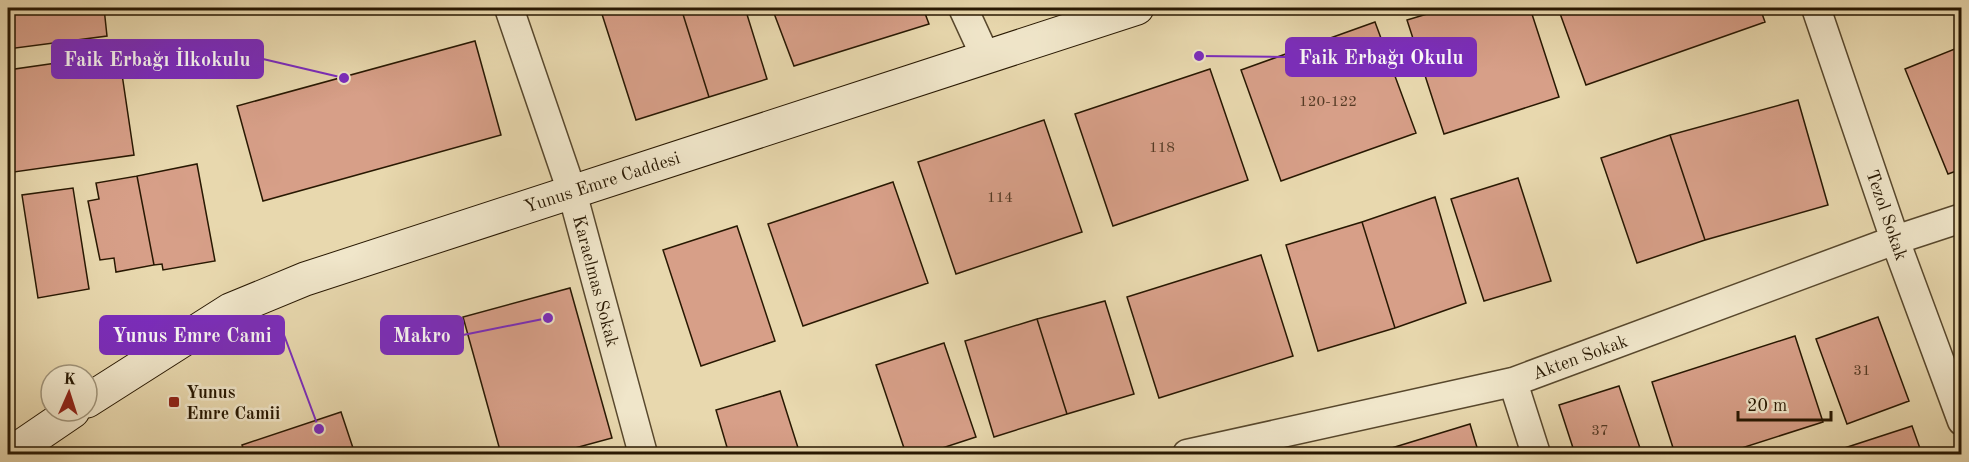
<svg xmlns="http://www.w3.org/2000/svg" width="1969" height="462" viewBox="0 0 1969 462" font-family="'Old Standard TT',serif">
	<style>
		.building { fill: #d79f88; stroke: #281802; stroke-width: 1.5 }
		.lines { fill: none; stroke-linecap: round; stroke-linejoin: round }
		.street-casing { stroke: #58482d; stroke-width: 31 }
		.secondary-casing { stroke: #281802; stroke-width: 35 }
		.street { stroke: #f0e6ca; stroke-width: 28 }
		.secondary { stroke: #f0e6ca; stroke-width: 33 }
		.poi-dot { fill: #8f2418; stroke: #f0e6ca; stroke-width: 2 }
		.labels { text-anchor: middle; stroke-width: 5; stroke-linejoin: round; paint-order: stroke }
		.number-label { font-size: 15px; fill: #543a24 }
		.street-label { font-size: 18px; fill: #281802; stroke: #f0e6ca }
		.poi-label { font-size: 18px; font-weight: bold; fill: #281802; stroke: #f0e6ca; text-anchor: start }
		.leader { fill: none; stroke: #7b2cbf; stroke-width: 2 }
		.callout-dot { fill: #7b2cbf; stroke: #f0e6ca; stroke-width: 2 }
		.callout { fill: #7b2cbf; stroke: #7b2cbf; stroke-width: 2 }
		.callout-label { font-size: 20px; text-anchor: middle; font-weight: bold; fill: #fff }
	</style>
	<rect width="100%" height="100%" fill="#e8d8ae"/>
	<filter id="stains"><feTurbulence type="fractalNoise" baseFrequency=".00333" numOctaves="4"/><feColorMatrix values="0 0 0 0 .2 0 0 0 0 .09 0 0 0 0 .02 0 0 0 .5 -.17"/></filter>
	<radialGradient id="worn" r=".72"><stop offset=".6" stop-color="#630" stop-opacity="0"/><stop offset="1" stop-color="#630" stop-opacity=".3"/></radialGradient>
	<path class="building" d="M8,8H104L107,36L8,49Z
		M600,8H681L709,97L636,120Z
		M681,8H745L767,79L709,97Z
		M772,8H923L929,24L794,66Z
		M1447,8H1530L1559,97L1444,134L1407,20Z
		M1558,8H1760L1765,22L1586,85Z
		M1375,22L1416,133L1281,181L1241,70Z
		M475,41L501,135L263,201L237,106Z
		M1962,46V169L1948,174L1905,69Z
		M119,54L134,155L14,172L8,131V70Z
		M1210,69L1248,180L1113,226L1075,114Z
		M1798,100L1828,205L1705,240L1670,135Z
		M1044,120L1082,232L956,274L918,162Z
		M1670,135L1705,240L1637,263L1601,158Z
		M197,164L215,261L163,270L162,264L154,265L137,176Z
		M137,176L154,265L116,272L114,258L100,260L88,201L99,199L96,183Z
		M1518,178L1551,281L1484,301L1451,199Z
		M893,182L928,283L803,326L768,224Z
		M73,188L89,289L38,298L22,195Z
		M1435,197L1466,303L1395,328L1362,222Z
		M1362,222L1395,328L1318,351L1286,245Z
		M737,226L775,341L701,366L663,250Z
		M1261,255L1293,356L1159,398L1127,297Z
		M570,288L612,438L553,454H501L463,317Z
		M1105,301L1134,394L1067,414L1037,319Z
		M1878,317L1909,401L1847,424L1816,339Z
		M1037,319L1067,414L994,437L965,341Z
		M1795,336L1823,422L1723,454H1675L1652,382Z
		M944,343L976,437L924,454H906L876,365Z
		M1619,386L1642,454H1575L1559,405Z
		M780,391L800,454H729L716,410Z
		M341,412L355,454H245L242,445Z
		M1470,424L1479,454H1372Z
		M1912,426L1922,454H1826Z"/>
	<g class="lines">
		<g class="street-casing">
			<path id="street" d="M509,8L572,192L643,454
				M963,8L986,58
				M1816,8L1895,240L1962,421
				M1513,382L1536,454
				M1187,454L1513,382L1895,240L1962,218"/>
		</g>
		<g class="secondary-casing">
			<path id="secondary" d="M87,401L230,310L305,279L1137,8
				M10,454L73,411"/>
		</g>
		<use href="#street" class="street"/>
		<use href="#secondary" class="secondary"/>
	</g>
	<rect class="poi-dot" x="168" y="396" width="12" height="12" rx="3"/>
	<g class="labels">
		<g class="number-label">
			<text x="1328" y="106">120-122</text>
			<text x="1162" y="152">118</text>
			<text x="1000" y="202">114</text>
			<text x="1862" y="375">31</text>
			<text x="1600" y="435">37</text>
		</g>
		<g class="street-label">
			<text transform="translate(602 182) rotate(-18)" y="6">Yunus Emre Caddesi</text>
			<text transform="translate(1887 215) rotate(71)" y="6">Tezol Sokak</text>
			<text transform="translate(596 281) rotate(75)" y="6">Karaelmas Sokak</text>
			<text transform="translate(1580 357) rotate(-20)" y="6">Akten Sokak</text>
		</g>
		<g class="poi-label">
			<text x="186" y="398">Yunus<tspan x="186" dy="21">Emre Camii</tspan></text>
		</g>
	</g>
	<path class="leader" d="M1199 56L1286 57M344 78L263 59M548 318L463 335M319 429L284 335"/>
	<g class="callout-dot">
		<circle cx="1199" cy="56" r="6"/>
		<circle cx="344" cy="78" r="6"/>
		<circle cx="548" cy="318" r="6"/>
		<circle cx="319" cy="429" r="6"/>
	</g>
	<g class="callout">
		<rect x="1286" y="38" width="190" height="38" rx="6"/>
		<rect x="52" y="40" width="211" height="38" rx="6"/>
		<rect x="381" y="316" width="82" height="38" rx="6"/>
		<rect x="100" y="316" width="184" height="38" rx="6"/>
	</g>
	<g class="callout-label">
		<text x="1381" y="64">Faik Erbağı Okulu</text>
		<text x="157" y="66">Faik Erbağı İlkokulu</text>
		<text x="422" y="342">Makro</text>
		<text x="192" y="342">Yunus Emre Cami</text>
	</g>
	<rect width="1969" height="462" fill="none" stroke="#e8d8ae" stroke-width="30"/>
	<rect x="9" y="9" width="1951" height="444" fill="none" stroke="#281802" stroke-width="3"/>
	<rect x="15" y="15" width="1939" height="432" fill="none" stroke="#281802" stroke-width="1.5"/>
	<g transform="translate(69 393) rotate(3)"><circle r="28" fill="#f0e6ca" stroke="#a0947a" stroke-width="1.5"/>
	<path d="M0-4.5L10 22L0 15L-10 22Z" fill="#8f2418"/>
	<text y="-9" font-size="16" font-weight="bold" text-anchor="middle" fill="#281802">K</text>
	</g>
	<path d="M1738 411v9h93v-9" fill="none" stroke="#281802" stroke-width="3"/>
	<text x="1747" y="411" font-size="18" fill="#281802" stroke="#f0e6ca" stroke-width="4.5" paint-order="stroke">20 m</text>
	<rect width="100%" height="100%" filter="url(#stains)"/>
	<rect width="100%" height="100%" fill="url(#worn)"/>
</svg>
